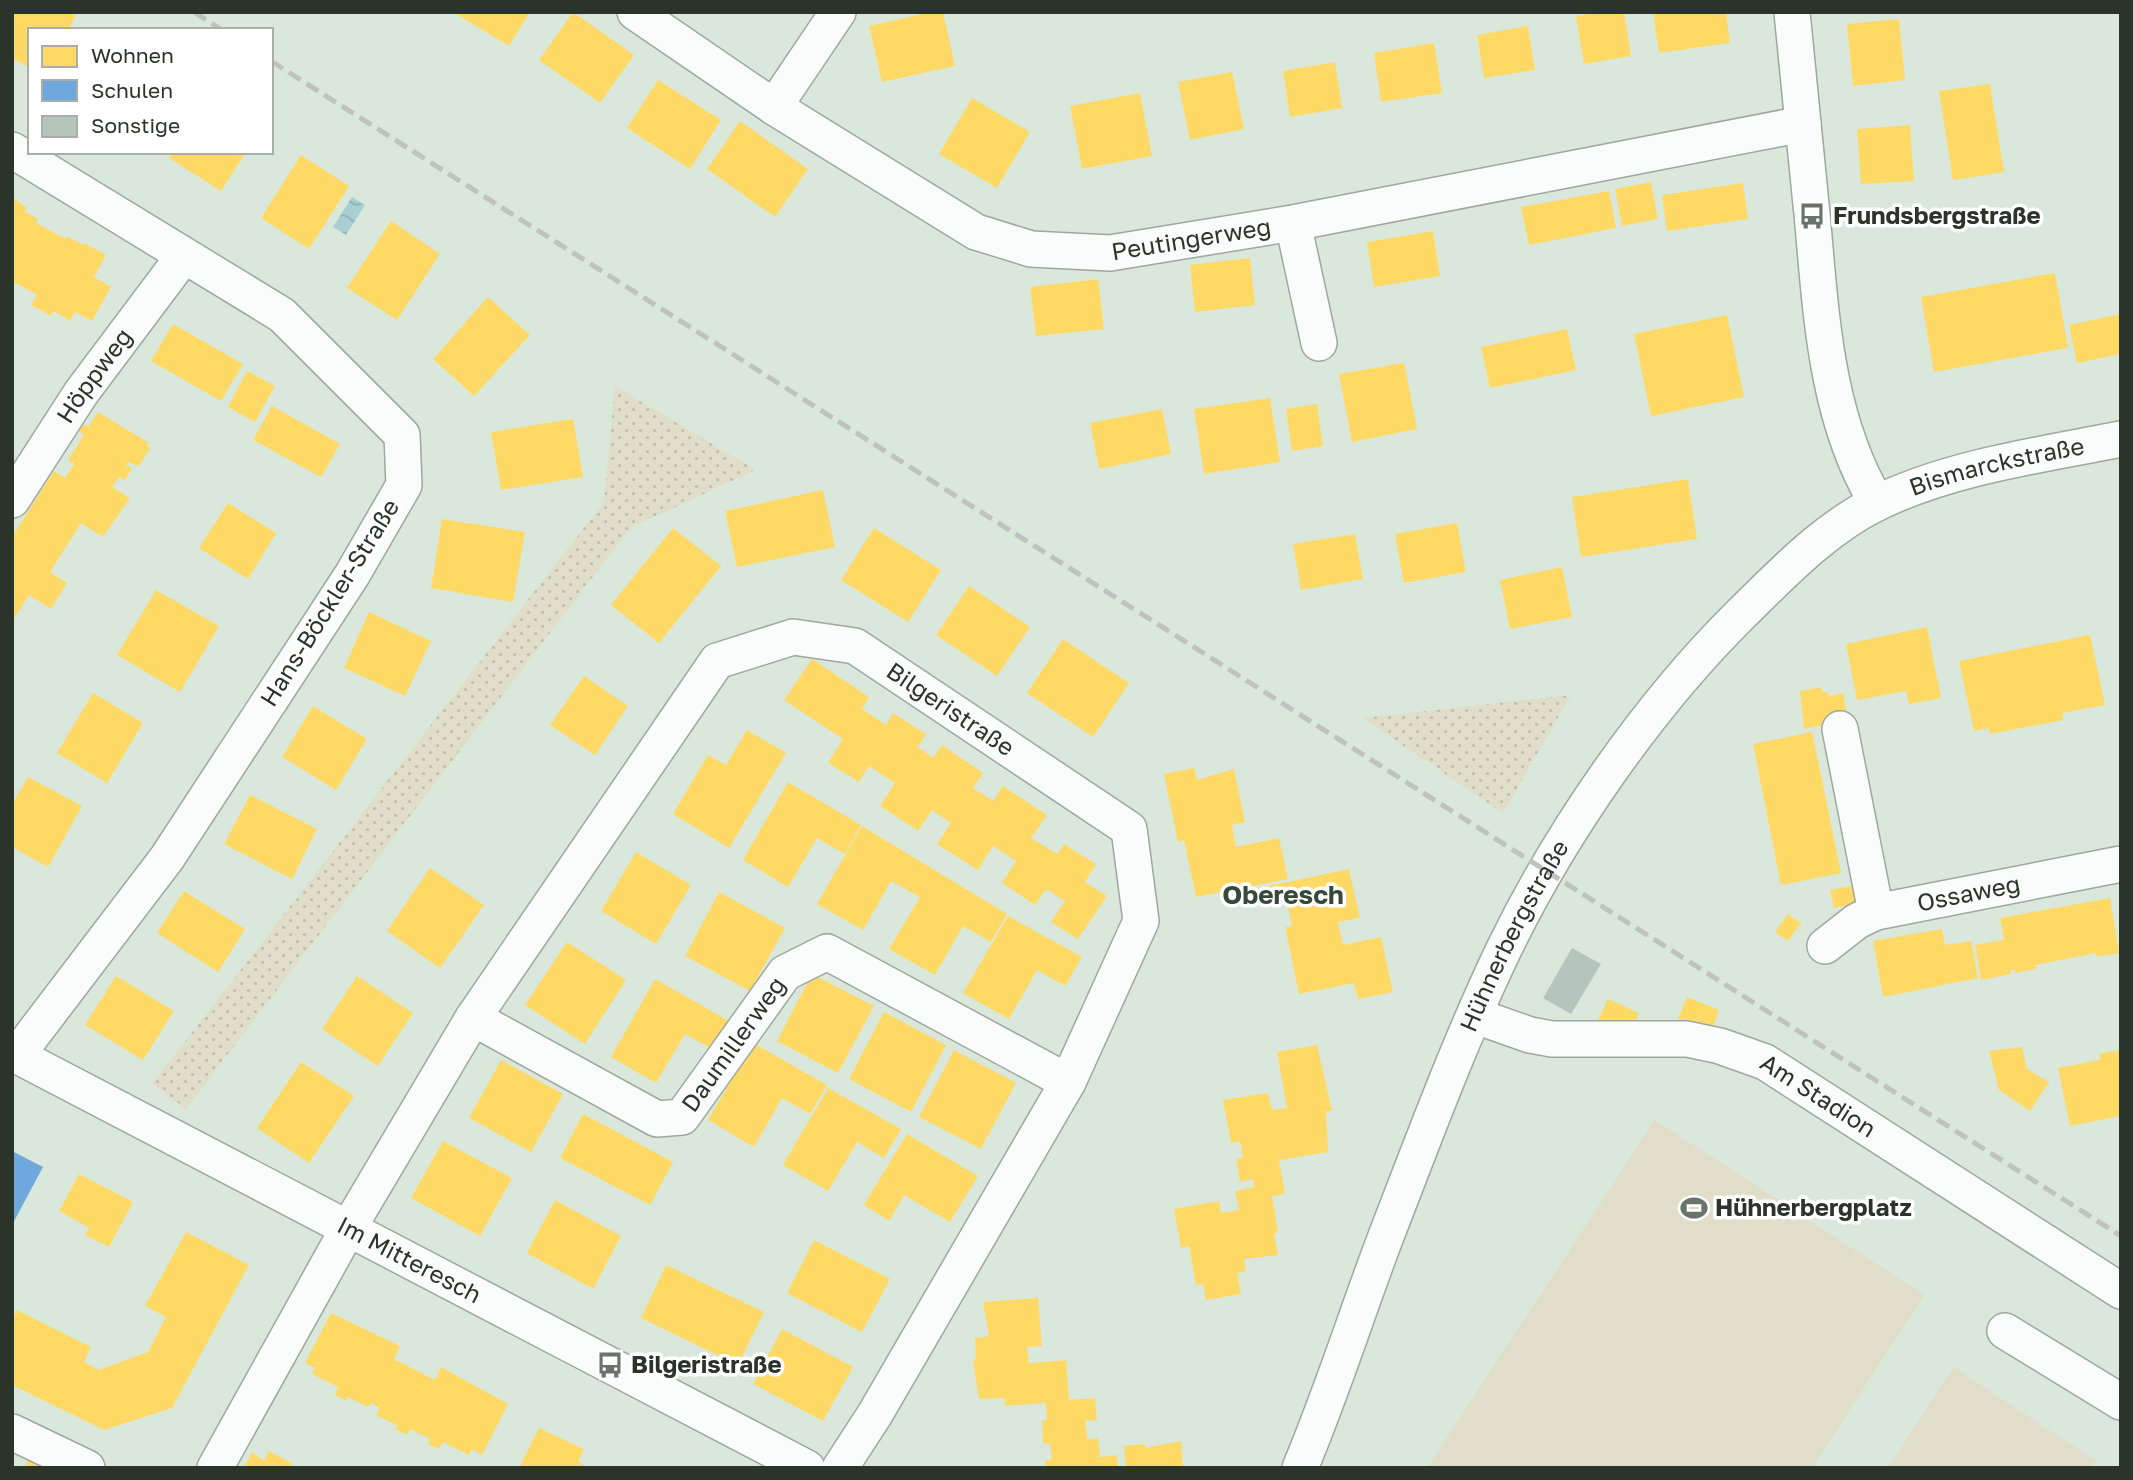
<svg xmlns="http://www.w3.org/2000/svg" width="2133" height="1480" viewBox="0 0 2133 1480" font-family="'Golos Text',sans-serif">
	<style>
		.grass { fill: #e0ddc9 }
		.park { fill: url(#park-dots) }
		.water { fill: url(#water-waves) }
		.homes { fill: #ffd966 }
		.schools { fill: #6fa8dc }
		.building { fill: #b5c5bd }
		.lines { fill: none; stroke-linecap: round; stroke-linejoin: round }
		.minor-casing { stroke: #9ea89e; stroke-width: 38 }
		.minor { stroke: #f9fcfa; stroke-width: 35 }
		.rail { stroke: #bfc2bf; stroke-width: 5; stroke-dasharray: 14 7; stroke-linecap: butt }
		.labels { text-anchor: middle; stroke-width: 7; stroke-linejoin: round; paint-order: stroke }
		.poi-label { font-size: 24px; font-weight: bold; fill: #2a342b; stroke: #fff; text-anchor: start }
		.street-label { font-size: 24px; fill: #2a342b; stroke: #fff }
		.neighbourhood-label { font-size: 26px; font-weight: bold; fill: #364a37; stroke: #fff }
	</style>
	<defs>
		<pattern id="park-dots" width="8" height="8" patternUnits="userSpaceOnUse" patternTransform="scale(1.75)"><rect width="8" height="8" fill="#e0ddc9"/><path d="M2 2h.1M6 6h.1" fill="none" stroke="#c0bead" stroke-width="1.8" stroke-linecap="round"/></pattern>
		<pattern id="water-waves" width="16" height="10" patternUnits="userSpaceOnUse" patternTransform="scale(1.75)"><rect width="16" height="10" fill="#a8d0d4"/><path d="M0 5q4-4 8 0t8 0" fill="none" stroke="#91b3b6"/></pattern>
	</defs>
	<rect width="100%" height="100%" fill="#dae8db"/>
	<path class="grass" d="M1655,1120L1924,1295L1812,1468H1427Z
		M1954,1367L2096,1461L2091,1468H1888Z"/>
	<path class="park" d="M615,386L756,470L630,528L186,1109L152,1084L604,502Z
		M1571,695L1503,813L1362,718Z"/>
	<path class="water" d="M352,197L365,205L346,235L333,227Z"/>
	<path class="homes" d="M12,12H69L76,16L68,30H30V68L12,58Z
		M453,12H530L509,46Z
		M573,12L634,55L600,103L539,60Z
		M931,12H943L955,66L882,82L869,26Z
		M1600,12H1624L1631,56L1584,64L1576,16Z
		M1653,12H1726L1730,43L1659,53Z
		M1899,19L1905,80L1853,86L1847,24Z
		M1528,26L1535,70L1484,78L1477,35Z
		M1434,43L1442,93L1381,102L1374,53Z
		M1335,62L1342,108L1290,117L1283,71Z
		M1232,72L1244,129L1190,140L1178,82Z
		M658,80L721,120L690,169L627,128Z
		M1990,84L2004,172L1953,180L1939,91Z
		M1140,93L1152,156L1082,169L1070,106Z
		M972,98L1030,132L997,188L939,154Z
		M740,121L808,169L775,217L707,169Z
		M1910,125L1914,181L1861,184L1857,129Z
		M173,152H246L221,191L169,158Z
		M301,155L349,186L309,249L261,218Z
		M1651,182L1658,219L1622,226L1615,189Z
		M1743,183L1748,219L1667,231L1662,195Z
		M1609,191L1616,228L1529,245L1521,207Z
		M15,199L27,208L25,212L38,219L36,223L66,239L67,236L83,245L84,243L106,255L94,277L111,287L92,321L75,312L70,321L54,311L51,316L31,305L37,295L12,281V200Z
		M391,221L440,254L397,320L347,288Z
		M1433,231L1440,276L1374,287L1367,242Z
		M1250,258L1255,305L1195,312L1190,265Z
		M2055,273L2068,348L1934,372L1921,297Z
		M1098,279L1104,329L1036,336L1030,287Z
		M488,297L530,335L474,396L433,359Z
		M2121,314V354L2077,363L2069,325Z
		M1727,315L1744,397L1651,416L1634,334Z
		M173,324L243,364L221,401L151,361Z
		M1567,329L1576,370L1490,388L1481,347Z
		M1404,363L1417,429L1352,442L1339,374Z
		M247,371L275,386L255,422L228,407Z
		M1270,398L1280,462L1204,474L1194,409Z
		M1317,404L1323,446L1292,451L1286,409Z
		M272,406L340,444L321,477L253,440Z
		M1162,409L1171,454L1099,469L1090,423Z
		M98,412L149,443L147,446L150,448L139,466L128,462L126,465L132,468L125,480L119,477L112,487L130,498L103,537L81,523L50,572L67,583L51,609L29,595L12,622V537L54,471L65,478L74,464L68,460L84,435L79,431L84,424L88,427Z
		M573,419L583,477L501,490L491,432Z
		M1688,479L1697,539L1581,557L1572,497Z
		M823,490L835,547L737,567L725,511Z
		M228,503L276,533L248,579L199,548Z
		M442,519L525,532L513,602L431,588Z
		M1457,523L1466,572L1404,583L1395,534Z
		M673,528L721,566L659,643L611,605Z
		M874,528L941,570L908,622L841,580Z
		M1355,534L1363,579L1301,590L1293,544Z
		M1562,567L1572,617L1510,629L1500,580Z
		M969,586L1030,627L997,676L936,635Z
		M156,590L219,626L180,692L117,655Z
		M369,612L431,641L405,696L344,668Z
		M1927,627L1941,698L1909,704L1906,691L1857,700L1846,644Z
		M2090,635L2105,705L2062,713L2063,720L1990,734L1989,728L1974,731L1959,661Z
		M1063,639L1129,683L1093,737L1027,693Z
		M812,659L869,697L862,709L886,725L893,713L926,734L918,747L933,758L942,745L983,773L973,788L993,801L1003,786L1047,815L1031,838L1057,854L1064,844L1096,864L1085,882L1107,896L1078,939L1051,922L1065,901L1046,889L1035,905L1002,883L1016,861L993,846L978,870L937,844L951,823L932,810L918,831L880,806L895,783L869,766L859,782L828,763L843,739L784,700Z
		M584,676L628,706L595,755L550,725Z
		M1821,687L1823,692H1828L1829,696L1843,693L1848,720L1804,729L1800,691Z
		M93,693L143,723L107,783L57,753Z
		M313,706L367,739L336,790L282,757Z
		M747,730L786,753L729,848L673,814L708,755L726,765Z
		M1812,732L1841,873L1781,885L1753,744Z
		M1194,768L1197,780L1234,769L1245,822L1232,825L1236,847L1279,838L1288,879L1196,897L1184,840L1178,842L1164,774Z
		M28,777L82,806L48,867L12,847V805Z
		M788,782L861,825L845,854L817,838L788,887L743,860Z
		M250,795L317,829L292,879L224,844Z
		M862,826L1007,914L991,942L963,926L935,975L889,949L920,897L891,881L863,930L817,904Z
		M636,852L691,885L656,944L601,911Z
		M430,868L484,905L440,968L387,931Z
		M1349,869L1360,918L1338,922L1343,945L1381,937L1393,992L1358,999L1354,983L1299,994L1285,927L1292,926L1286,898L1257,904L1255,889Z
		M1858,885L1862,903L1834,908L1830,890Z
		M184,891L245,929L218,972L157,933Z
		M719,892L785,928L750,991L685,956Z
		M2110,898L2119,953L2097,957L2096,953L2035,965L2036,969L2015,973L2014,969L2010,970L2011,974L1981,980L1975,945L2004,940L2000,918Z
		M1788,914L1801,923L1788,941L1775,932Z
		M1008,916L1082,957L1065,986L1037,970L1009,1019L963,993Z
		M1942,929L1945,945L1971,941L1978,978L1883,997L1873,941Z
		M567,942L626,980L585,1044L525,1005Z
		M812,974L874,1006L838,1073L777,1041Z
		M116,976L174,1011L143,1060L85,1025Z
		M357,976L413,1013L378,1066L322,1029Z
		M655,979L729,1021L712,1049L685,1034L656,1083L611,1057Z
		M1687,997L1719,1010L1711,1032L1678,1019Z
		M1608,999L1639,1013L1633,1027L1621,1021L1617,1029L1598,1020Z
		M884,1012L946,1045L911,1112L849,1079Z
		M753,1043L827,1085L810,1114L782,1098L754,1147L708,1120Z
		M1317,1045L1332,1111H1326L1328,1152L1279,1160L1285,1194L1272,1196L1278,1233H1274L1278,1255L1244,1259L1246,1271L1237,1273L1241,1294L1206,1300L1203,1284L1196,1285L1189,1246L1181,1248L1174,1209L1219,1201L1221,1213L1239,1210L1235,1191L1254,1187L1253,1179L1240,1182L1236,1159L1243,1158L1240,1141L1231,1143L1223,1100L1268,1093L1272,1110L1287,1108L1277,1052Z
		M2022,1047L2027,1069L2049,1082L2030,1111L1999,1090L1989,1051Z
		M954,1050L1016,1083L981,1149L919,1117Z
		M2121,1050V1116L2070,1126L2058,1068L2100,1060L2099,1054Z
		M501,1060L563,1094L531,1152L469,1118Z
		M301,1062L354,1096L309,1163L257,1128Z
		M828,1088L901,1129L884,1158L857,1142L828,1191L783,1165Z
		M583,1114L673,1162L650,1205L560,1158Z
		M907,1134L978,1176L950,1222L904,1195L889,1221L864,1205Z
		M443,1141L512,1178L480,1236L411,1198Z
		M79,1174L133,1202L109,1247L85,1235L89,1228L59,1211Z
		M555,1200L621,1236L593,1289L527,1253Z
		M186,1232L249,1265L172,1408L104,1430L12,1385V1321L17,1310L91,1347L84,1362L99,1370L148,1352L166,1317L145,1306Z
		M814,1240L890,1279L862,1332L787,1293Z
		M666,1265L764,1312L738,1365L641,1318Z
		M1038,1298L1042,1346L1027,1347L1029,1363L1066,1360L1069,1400L1095,1398L1097,1420L1085,1421L1087,1439L1098,1438L1100,1457L1117,1455L1118,1468H1046L1045,1461L1052,1460L1050,1444L1043,1443L1042,1421L1047,1420L1046,1403L1005,1406V1398L979,1399L973,1360L976,1358L975,1338L989,1336L983,1302Z
		M331,1313L400,1346L394,1359L435,1380L441,1367L508,1404L482,1455L472,1449L469,1455L443,1442L439,1449L428,1444L430,1439L410,1429L407,1435L395,1429L398,1426L376,1415L380,1408L371,1403L368,1407L348,1397L346,1401L335,1395L338,1387L312,1374L315,1368L305,1363Z
		M782,1329L853,1367L823,1421L753,1384Z
		M539,1428L584,1449L578,1462L589,1468H519Z
		M1181,1441L1183,1468H1126L1124,1446L1145,1444V1448Z
		M269,1451L293,1464L290,1468H244L252,1452L264,1461Z
		M28,1460L44,1468H24Z"/>
	<path class="schools" d="M12,1151L43,1167L12,1225Z"/>
	<path class="building" d="M1572,948L1601,964L1571,1014L1543,998Z"/>
	<g class="lines">
		<g class="minor-casing">
			<g id="minor">
				<path id="s1" d="M635,12L774,107L976,232L1031,249L1110,253L1293,223L1803,124"/>
				<path d="M1792,12C1799,80 1805,147 1812,214C1821,312 1825,417 1877,503"/>
				<path d="M774,107L838,12"/>
				<path d="M12,150L282,315L402,435L404,485L352,575L167,858L17,1055"/>
				<path d="M1293,223L1319,343"/>
				<path id="s2" d="M12,500L81,393L183,257"/>
				<path d="M1840,729L1876,912"/>
				<path id="s3" d="M1825,946L1857,921L1876,912L2121,864"/>
				<path id="s4" d="M1476,1016L1530,1035L1552,1039H1687L1720,1046L1765,1062L2121,1291"/>
				<path id="s5" d="M473,1018L657,1119L682,1117L785,973L827,952L1068,1082"/>
				<path id="s6" d="M12,1053L807,1468"/>
				<path d="M2005,1331L2121,1402"/>
				<path d="M12,1432L87,1468"/>
				<path id="s7" d="M215,1468L349,1227L473,1018L717,661L793,637L855,646L1129,829L1141,921L1068,1082L875,1414L840,1468"/>
				<path id="s8" d="M1300,1468C1333,1390 1358,1309 1388,1231C1424,1138 1460,1041 1503,951C1560,833 1648,706 1741,614C1782,574 1824,529 1877,503C1951,467 2040,455 2121,439"/>
			</g>
		</g>
		<use href="#minor" class="minor"/>
		<path class="rail" d="M194,12L222,30
			M271,61L2121,1236"/>
	</g>
	<defs>
		<g id="bus-bare" transform="scale(2.1)"><path d="M-5-6H5V4H4V6H2V4H-2V6H-4V4H-5ZM-3.5-4V0h7V-4ZM-3.5 1.2v1.5H-2V1.2ZM2 1.2v1.5H3.5V1.2Z" fill="#687369" stroke="#fff" stroke-width="2.5" paint-order="stroke"/></g>
		<g id="stadium-bare" transform="scale(2.1)"><path d="M0-5a6.5 5 0 1 0 0 10a6.5 5 0 1 0 0-10ZM-3.5-1.8h7v3.6h-7Z" fill="#687369" stroke="#fff" stroke-width="2.5" paint-order="stroke"/></g>
	</defs>
	<g fill-rule="evenodd">
		<use href="#bus-bare" x="1812" y="216"/>
		<use href="#stadium-bare" x="1694" y="1208"/>
		<use href="#bus-bare" x="610" y="1365"/>
	</g>
	<g class="labels">
		<g class="poi-label">
			<text x="1833" y="224">Frundsbergstraße</text>
			<text x="1715" y="1216">Hühnerbergplatz</text>
			<text x="631" y="1373">Bilgeristraße</text>
		</g>
		<g class="street-label">
			<text dy="8" stroke="none"><textPath href="#s1" startOffset="625">Peutingerweg</textPath></text>
			<text dy="8" stroke="none"><textPath href="#s2" startOffset="149">Höppweg</textPath></text>
			<text dy="8" stroke="none"><textPath href="#s8" startOffset="1272">Bismarckstraße</textPath></text>
			<text transform="translate(330 603) rotate(-58)" y="8">Hans-Böckler-Straße</text>
			<text dy="8" stroke="none"><textPath href="#s7" startOffset="1208">Bilgeristraße</textPath></text>
			<text dy="8" stroke="none"><textPath href="#s3" startOffset="156">Ossaweg</textPath></text>
			<text dy="8" stroke="none"><textPath href="#s8" startOffset="574">Hühnerbergstraße</textPath></text>
			<text dy="8" stroke="none"><textPath href="#s5" startOffset="324">Daumillerweg</textPath></text>
			<text dy="8" stroke="none"><textPath href="#s4" startOffset="359">Am Stadion</textPath></text>
			<text dy="8" stroke="none"><textPath href="#s6" startOffset="448">Im Mitteresch</textPath></text>
		</g>
		<g class="neighbourhood-label">
			<text x="1283" y="904">Oberesch</text>
		</g>
	</g>
	<rect width="2133" height="1480" fill="none" stroke="#2a342b" stroke-width="28"/>
	<rect x="28" y="28" width="245" height="126" fill="#ffffff" stroke="#aaaeaa" stroke-width="2"/>
	<rect x="42" y="46" width="35" height="21" fill="#ffd966" stroke="#aaaeaa" stroke-width="2"/>
	<text x="91" y="63" font-size="21" fill="#2a342b">Wohnen</text>
	<rect x="42" y="80" width="35" height="21" fill="#6fa8dc" stroke="#aaaeaa" stroke-width="2"/>
	<text x="91" y="98" font-size="21" fill="#2a342b">Schulen</text>
	<rect x="42" y="116" width="35" height="21" fill="#b5c5bd" stroke="#aaaeaa" stroke-width="2"/>
	<text x="91" y="133" font-size="21" fill="#2a342b">Sonstige</text>
</svg>
